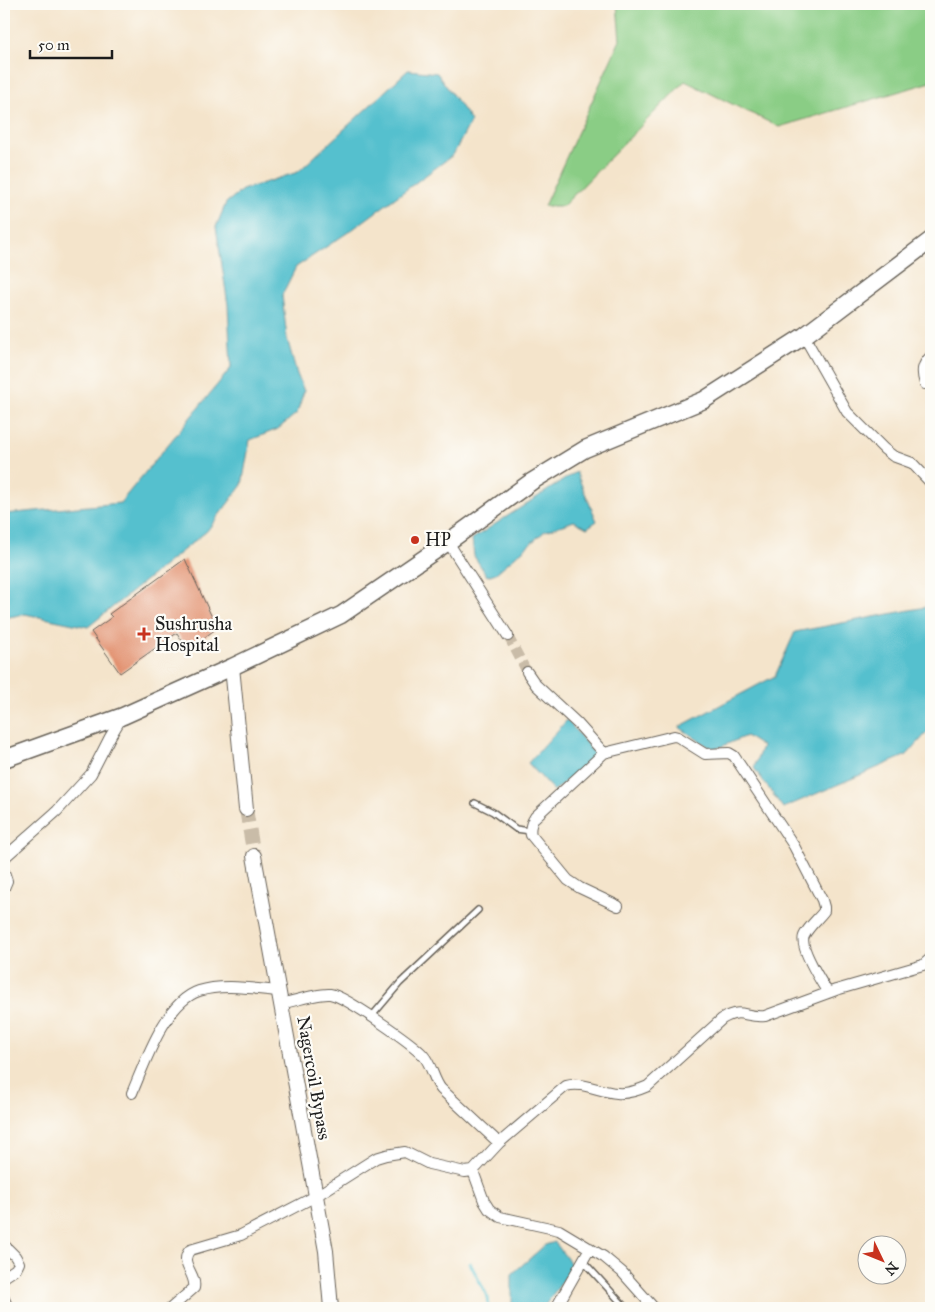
<svg xmlns="http://www.w3.org/2000/svg" width="935" height="1312" viewBox="0 0 935 1312" font-family="'IM FELL Great Primer',serif">
	<style>
		.green { fill: #8acd85; stroke: #537450 }
		.water { fill: #54c0ce; stroke: #386e75 }
		.lines { fill: none; stroke-linecap: round; stroke-linejoin: round }
		.stream { stroke: #54c0ce; stroke-width: 3 }
		.building { fill: #e29170 }
		.minor-tunnel { stroke: #c9bca8; stroke-width: 10; stroke-dasharray: 10 5; stroke-linecap: butt }
		.secondary-tunnel { stroke: #c9bca8; stroke-width: 14; stroke-dasharray: 14 7; stroke-linecap: butt }
		.service-casing { stroke: #686259; stroke-width: 8 }
		.minor-casing { stroke: #686259; stroke-width: 12 }
		.secondary-casing { stroke: #686259; stroke-width: 16 }
		.trunk-casing { stroke: #686259; stroke-width: 19 }
		.service { stroke: #fff; stroke-width: 5 }
		.minor { stroke: #fff; stroke-width: 10 }
		.secondary { stroke: #fff; stroke-width: 14 }
		.trunk { stroke: #fff; stroke-width: 16 }
		.poi-dot { fill: #c8321e; stroke: #fdfcf7; stroke-width: 2 }
		.labels { text-anchor: middle; stroke-width: 4.5; stroke-linejoin: round; paint-order: stroke }
		.poi-label { font-size: 18px; fill: #1c1c1c; stroke: #fdfcf7; text-anchor: start }
		.street-label { font-size: 18px; fill: #1c1c1c; stroke: #fdfcf7 }
	</style>
	<rect width="100%" height="100%" fill="#fdfcf7"/>
	<filter id="ink" filterUnits="userSpaceOnUse"><feTurbulence type="fractalNoise" baseFrequency=".02" numOctaves="2"/><feDisplacementMap in="SourceGraphic" scale="10" xChannelSelector="R" yChannelSelector="G"/><feConvolveMatrix kernelMatrix="1 2 1 2 8 2 1 2 1" color-interpolation-filters="sRGB"/></filter>
	<filter id="wash" filterUnits="userSpaceOnUse"><feTurbulence type="fractalNoise" baseFrequency=".0096" numOctaves="4" result="noise"/><feDisplacementMap in="SourceGraphic" scale="20" xChannelSelector="R" yChannelSelector="G"/><feGaussianBlur stdDeviation="1.12" result="paint"/><feColorMatrix in="noise" values="0 0 0 0 0 0 0 0 0 0 0 0 0 0 0 0 0 1.4 0 .05"/><feComposite in="paint" operator="in"/></filter>
	<g filter="url(#wash)">
		<rect width="100%" height="100%" fill="#f4e4cb"/>
		<path class="green" d="M617,4H931V82L779,127L685,81L563,206H544L620,40Z"/>
		<path class="water" d="M408,70L437,73L471,121L453,155L353,229L296,267L282,295L287,338L297,374L304,391L297,413L278,429L250,440L242,485L207,531L88,627L25,614L4,618V514L120,503L231,368L228,305L216,227L226,203L242,190L298,172Z
			M576,472L597,521L587,528L574,521L545,531L496,573L487,576L474,556L472,539Z
			M931,606V728L907,755L783,808L754,768L762,746L746,736L713,750L679,727L775,676L795,632Z
			M567,720L596,755L554,791L528,763Z
			M555,1242L573,1267L543,1308H512V1274L545,1245Z"/>
		<g class="lines">
			<path class="stream" d="M470,1263L488,1298L489,1308"/>
		</g>
		<g id="blocks">
			<path class="building" d="M185,559L217,628L188,650L177,633L120,673L91,632L112,617L109,614Z"/>
		</g>
	</g>
	<g filter="url(#ink)">
		<use href="#blocks" fill-opacity="0" stroke="#686259" stroke-width="1"/>
		<g class="lines">
			<path class="minor-tunnel" d="M508,636L527,672"/>
			<path class="secondary-tunnel" d="M246,809L254,856"/>
			<g class="service-casing">
				<path id="service" d="M475,803L493,812L516,829L530,831
					M372,1016L400,983L478,910
					M583,1261L626,1308"/>
			</g>
			<g class="minor-casing">
				<path id="minor" d="M804,336L847,412L884,449L893,456L912,463L931,483
					M925,384C921,371 922,365 931,356
					M448,542L508,636
					M527,672L536,685L578,724L604,753L674,736L678,737L705,754L729,753L734,756L794,846L822,900L824,907V911C818,919 808,927 804,936C799,947 822,983 828,993
					M604,753L535,817C531,823 529,828 531,835L568,880L580,888L618,906
					M4,858L57,811L91,774L110,737L122,717
					M4,872L7,881L4,888
					M281,1004C294,1001 317,993 330,994C345,996 412,1043 423,1055C432,1065 433,1079 441,1089L499,1143
					M132,1093C145,1063 165,1002 199,991C224,983 254,989 279,991
					M473,1171L484,1201L489,1209L500,1217L559,1230L604,1257L622,1272L654,1308
					M4,1245L15,1256L19,1263L16,1269L4,1277
					M4,1299L8,1308
					M171,1308L194,1288C197,1274 178,1263 190,1250L241,1235L316,1196L376,1158L386,1155L405,1152L429,1164L465,1172L473,1171L499,1143L566,1086C583,1081 599,1092 617,1093C627,1094 639,1090 648,1086L722,1019C741,1007 745,1018 765,1016L836,990L923,965L931,958
					M556,1308L590,1248"/>
			</g>
			<g class="secondary-casing">
				<path id="secondary" d="M232,667L246,809
					M254,856L326,1251L331,1308"/>
			</g>
			<g class="trunk-casing">
				<path id="trunk" d="M4,759L123,716L232,667L341,615L448,542L531,482L585,449L704,400L804,336L931,240"/>
			</g>
			<use href="#service" class="service"/>
			<use href="#minor" class="minor"/>
			<use href="#secondary" class="secondary"/>
			<use href="#trunk" class="trunk"/>
		</g>
	</g>
	<g class="poi-dot">
		<circle cx="415" cy="540" r="5"/>
		<path d="M141.5 626.5h5v5h5v5h-5v5h-5v-5h-5v-5h5z"/>
	</g>
	<g class="labels">
		<g class="poi-label">
			<text x="425" y="546">HP</text>
			<text x="155" y="630">Sushrusha<tspan x="155" dy="21">Hospital</tspan></text>
		</g>
		<g class="street-label">
			<text transform="translate(314 1078) rotate(80)" y="6">Nagercoil Bypass</text>
		</g>
	</g>
	<rect width="935" height="1312" fill="none" stroke="#fdfcf7" stroke-width="20"/>
	<g transform="translate(882 1260) rotate(133)"><circle r="24" fill="#fdfcf7" stroke="#a3a29f"/>
	<path d="M0-4L9 19L0 12L-9 19Z" fill="#c8321e"/>
	<text y="-8" font-size="14" font-weight="bold" text-anchor="middle" fill="#1c1c1c">N</text>
	</g>
	<path d="M30 50v8h82v-8" fill="none" stroke="#1c1c1c" stroke-width="2.5"/>
	<text x="38" y="50" font-size="15" fill="#1c1c1c" stroke="#fdfcf7" stroke-width="4" paint-order="stroke">50 m</text>
</svg>
